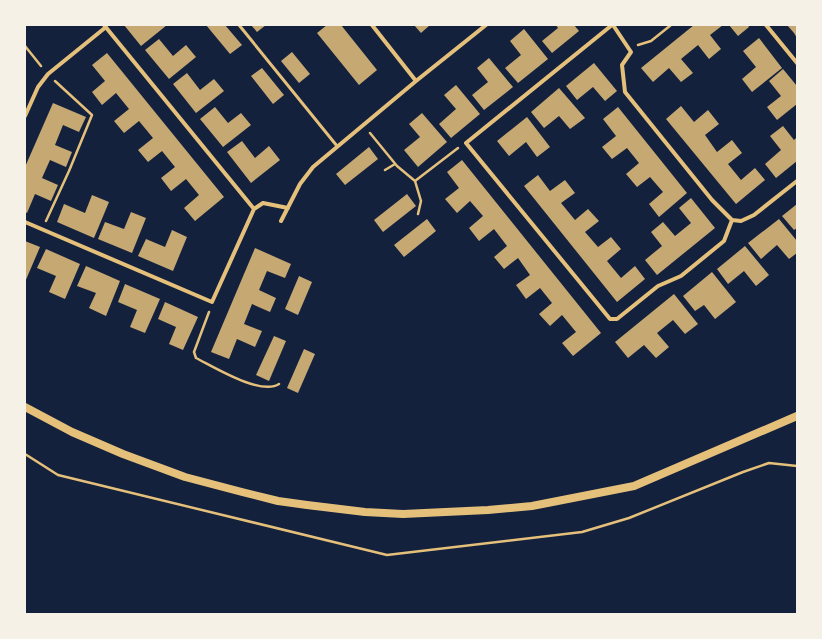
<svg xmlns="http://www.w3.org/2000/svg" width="822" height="639" viewBox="0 0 822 639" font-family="Cabin,sans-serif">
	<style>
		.building { fill: #c6a872 }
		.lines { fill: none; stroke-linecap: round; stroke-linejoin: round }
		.path { stroke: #e5c07b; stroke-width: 2.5 }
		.service { stroke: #e5c07b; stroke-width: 3 }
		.minor { stroke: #e5c07b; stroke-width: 4 }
		.secondary { stroke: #e5c07b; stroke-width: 8 }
	</style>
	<rect width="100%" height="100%" fill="#14213d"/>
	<path class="building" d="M124,25H167L141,46Z
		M206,25H225L242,45L230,54Z
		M251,25H266L257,32Z
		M327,25H341L377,70L359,85L317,33Z
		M414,25H430L421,33Z
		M556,25H574L579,31L552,53L542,41L558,28Z
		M694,25H723L710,35L721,49L709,59L698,45L681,59L693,73L681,82L669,68L653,82L641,68Z
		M729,25H748L749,27L738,36Z
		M787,25H797V38L794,33Z
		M524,29L548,59L518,83L505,68L521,55L510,41Z
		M759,38L782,68L752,92L742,79L756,67L743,51Z
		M159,39L173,56L186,45L196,57L169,79L145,50Z
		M292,52L310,74L299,83L281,61Z
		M107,53L224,197L195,221L184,208L199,195L186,179L171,191L161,178L175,167L162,151L148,162L138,150L153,138L139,121L124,133L114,121L129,109L116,93L102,105L92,92L105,81L92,65Z
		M489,58L513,87L484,110L472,95L488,82L477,68Z
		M594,63L617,91L605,101L593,87L577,100L566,86Z
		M262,68L284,95L273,104L251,76Z
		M783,69L797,86V104L777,120L767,107L781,96L769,81Z
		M187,73L200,90L214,79L224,91L196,113L173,84Z
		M456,85L480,114L451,138L439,124L456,109L444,95Z
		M559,88L585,118L570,129L559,116L544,128L531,112Z
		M53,103L86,117L79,132L63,125L55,145L72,152L66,167L50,160L42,178L58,185L51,201L35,194L27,213L25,212V167Z
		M681,106L694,122L708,110L719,124L705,135L717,152L732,140L742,153L728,164L741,180L755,168L765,180L736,204L666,119Z
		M215,107L228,123L241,113L251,125L223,147L200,119Z
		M618,107L687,193L659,217L649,204L663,192L650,177L637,187L626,174L639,163L627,148L612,159L602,147L616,136L603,119Z
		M422,113L447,142L418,167L404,150L420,137L409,124Z
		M527,117L550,147L537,157L526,142L509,156L497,141Z
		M783,126L794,140L797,137V161L776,178L765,164L781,150L770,136Z
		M242,141L255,158L269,146L280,160L251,183L227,152Z
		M369,147L378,159L345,185L336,174Z
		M462,160L601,333L573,356L562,343L576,332L562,315L550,326L539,314L552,303L540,288L526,299L516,285L530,275L518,258L504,269L494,257L507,246L494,229L479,241L469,228L483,216L470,201L457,213L445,199L459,188L447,172Z
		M538,175L550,191L565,180L575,193L561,203L575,220L588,209L599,221L585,232L598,247L611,237L621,249L607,261L621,278L635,266L645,279L617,302L524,186Z
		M407,194L416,206L383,232L374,220Z
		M92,195L109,202L94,238L57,222L64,204L85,213Z
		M691,198L715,228L657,275L645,260L662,246L651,232L663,222L675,236L691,223L679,208Z
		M797,204V228L794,230L782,216Z
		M131,212L146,218L132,253L98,239L105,222L124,229Z
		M427,219L436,231L404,257L394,245Z
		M779,219L797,241V253L789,259L777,245L761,259L748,243Z
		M172,230L187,237L173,271L138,256L146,239L165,247Z
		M25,241L40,247L25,282Z
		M745,246L769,275L756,286L744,271L728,284L717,269Z
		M255,248L291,264L285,278L267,271L259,290L276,298L270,312L252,304L244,324L262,331L255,347L237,339L229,359L211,352Z
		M46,249L80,264L65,299L49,292L56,276L37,268Z
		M86,266L120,281L106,316L89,308L96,293L77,286Z
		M712,272L736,302L715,319L704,305L695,311L683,296Z
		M299,276L312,282L298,315L285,309Z
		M125,284L160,299L145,333L130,327L137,310L118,302Z
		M674,294L698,324L685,334L673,320L657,333L669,347L656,358L644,345L628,358L615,342Z
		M165,302L198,317L183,350L169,344L176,327L158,319Z
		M274,336L286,341L269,381L256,375Z
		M304,349L315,354L298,393L287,388Z"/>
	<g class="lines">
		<path class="path" d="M638,45L651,41L671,25
			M25,46L41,66
			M370,133L397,166L415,181L458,148
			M385,170L395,164
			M415,181L421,201L418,214
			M46,221L69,171L92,115L55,81
			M209,312L194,352L196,358C214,367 261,396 279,384
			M25,454L58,475L387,555L582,532L629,518L743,472L769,463L797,466"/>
		<path class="service" d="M239,25L337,146"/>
		<path class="minor" d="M104,25L254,209
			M372,25L416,81
			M612,25L466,143L610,319H617L658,286L681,276L724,241L732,220L712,200L625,92L622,65L631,52L613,25
			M766,25L797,63
			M25,116L38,87L48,74L106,27
			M732,220L741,221L754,215L797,181
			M281,221L300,184L313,167L416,81L486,25
			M25,222L212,302L254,209L263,203L288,208"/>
		<path class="secondary" d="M25,407L72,432L123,454L185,477L242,492L278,501L307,505L365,512L403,514L488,510L532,506L634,486L797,416"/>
	</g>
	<rect width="822" height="639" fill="none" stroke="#f6f1e7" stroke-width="52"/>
</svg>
